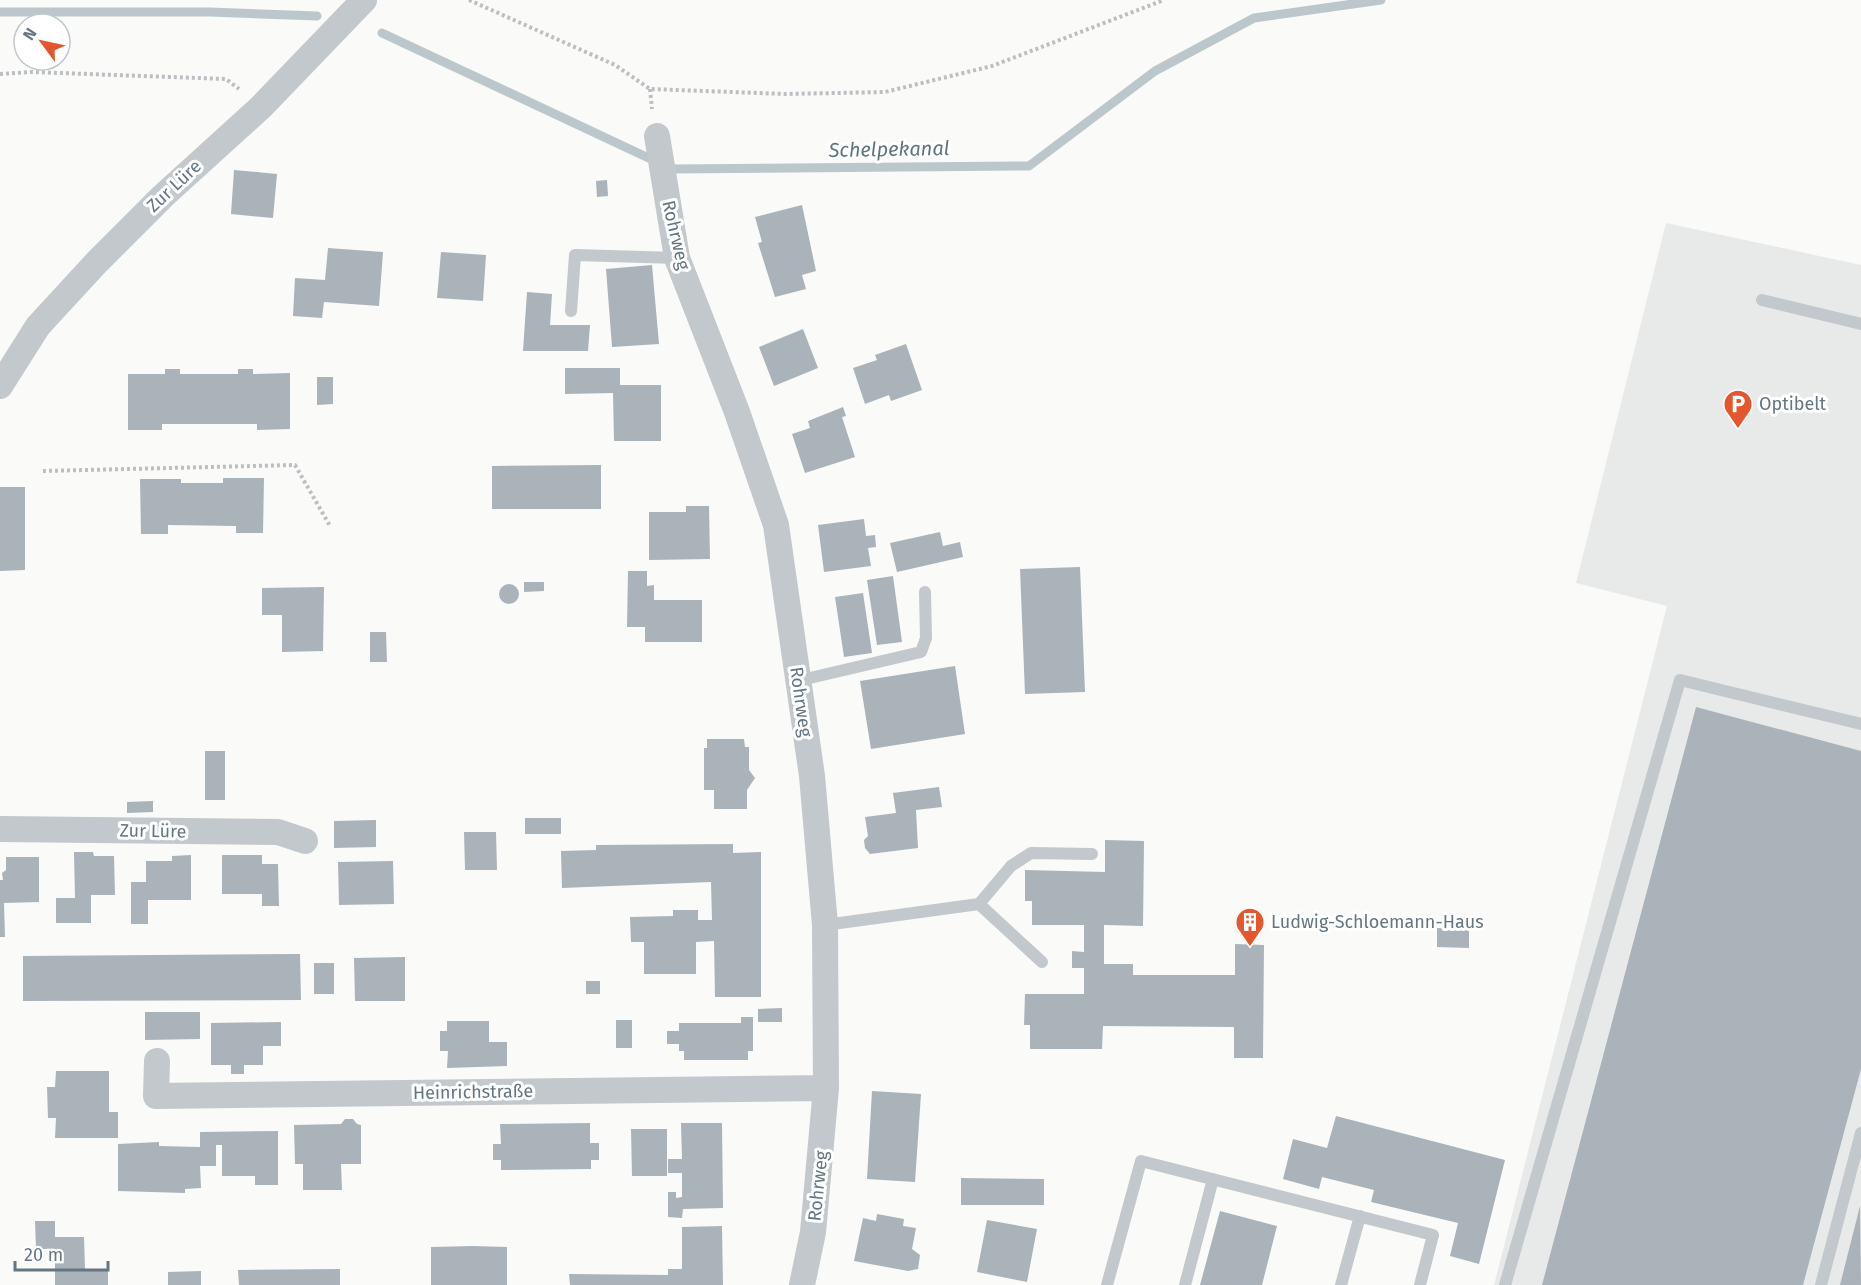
<svg xmlns="http://www.w3.org/2000/svg" width="1861" height="1285" viewBox="0 0 1861 1285" font-family="'Fira Sans',sans-serif">
	<style>
		.built { fill: #e8e9e9 }
		.lines { fill: none; stroke-linecap: round; stroke-linejoin: round }
		.stream { stroke: #bbc7cb; stroke-width: 9 }
		.building { fill: #aab3b9 }
		.path { stroke: #bbbfc2; stroke-width: 4; stroke-dasharray: 3 3; stroke-linecap: butt }
		.lane { stroke: #c3c8cc; stroke-width: 12 }
		.street { stroke: #c3c8cc; stroke-width: 26 }
		.labels { text-anchor: middle; stroke-width: 6; stroke-linejoin: round; paint-order: stroke }
		.street-label { font-size: 18px; fill: #657683; stroke: #fff }
		.poi-label { font-size: 18px; fill: #657683; stroke: #fff; text-anchor: start }
		.water-label { font-size: 20px; font-style: italic; fill: #60757c; stroke: #fff }
	</style>
	<rect width="100%" height="100%" fill="#fafaf8"/>
	<path class="built" d="M1666,223L1861,265V1285H1494L1667,606L1576,583Z"/>
	<g class="lines">
		<path class="stream" d="M0,12H210L317,16
			M382,33L672,169L1029,166L1155,71L1254,18L1381,0"/>
	</g>
	<path class="building" d="M234,170L277,174L273,218L231,214Z
		M607,180L608,196L597,197L596,181Z
		M802,205L816,271L802,275L806,289L775,297L758,243L762,242L755,217Z
		M328,248L383,252L379,306L324,302L322,318L293,316L295,278L325,280Z
		M441,252L486,255L483,301L437,298Z
		M652,265L659,344L612,347L606,269Z
		M527,292L552,294L550,325H590L588,351H523Z
		M803,329L818,368L774,386L759,347Z
		M906,344L922,390L891,401L889,395L865,404L853,368L877,360L875,355Z
		M565,368H620V385H661V441H614L613,393L565,394Z
		M165,369H180V374H238V369H253V374L290,373V429L257,430V424H162V430H128V374H165Z
		M317,377H333V404L317,405Z
		M843,407L846,416L842,417L855,457L805,473L792,434L810,428L808,421Z
		M601,465V509H492V466Z
		M223,478H264L263,533H236V526L168,525V534H141L140,479H181V483H223Z
		M0,487H25V570L0,571Z
		M686,506H709L710,559L649,560V512H686Z
		M864,519L866,536L875,535L876,547L868,548L871,566L824,572L818,525Z
		M940,532L943,546L960,542L963,557L897,572L890,543Z
		M1080,567L1085,692L1025,694L1020,569Z
		M628,571H647V586L654,585V600H702V642H645V627H627Z
		M893,576L902,642L877,645L867,580Z
		M524,582H544V591L524,592Z
		M499 594a10 10 0 1 1 20 0a10 10 0 1 1-20 0Z
		M324,587L323,651L282,652V615H262V588Z
		M863,593L872,653L844,657L835,597Z
		M370,632H386L387,662H370Z
		M955,666L965,734L871,749L860,681Z
		M1696,707L1861,751V1069L1803,1285H1542Z
		M707,739H744L745,747H749V770L755,778L747,790V809H714V790H704V748H707Z
		M205,751H225V800H205Z
		M939,787L942,807L916,810L918,848L870,854L865,848L864,840L868,836L865,817L896,813L893,793Z
		M153,801V812L127,813V802Z
		M525,818H561V834H525Z
		M376,820V847L334,848V821Z
		M464,832H496L497,870H465Z
		M1105,840L1144,841L1143,926L1104,925V964H1133V975H1235V944L1264,945L1263,1058H1234V1027L1103,1026L1102,1049H1030V1025H1024L1025,994H1084V968H1072V951L1084,952V925H1032V901H1025V870L1105,872Z
		M733,844V853L761,852V997H715L714,941L696,942V974H644V942H631L630,917L673,916V910H698V920H712L711,882L562,888L561,851L596,850V845Z
		M74,852H93L94,856H114L115,895H91V923H56V898H75Z
		M191,855V900H148V924H131V882H146V861H172V856Z
		M222,855H262V864H278L279,906H262V894H222Z
		M6,857H39V902L4,903L5,937H0V880H3L2,873L6,870Z
		M393,861L394,904L339,905L338,862Z
		M1437,928L1469,929V948L1437,947Z
		M300,954L301,1000L23,1001V956Z
		M405,957V1001H355L354,958Z
		M314,963H334V994H314Z
		M586,981H600V994H586Z
		M782,1008V1022H758V1009Z
		M145,1012H200V1039L145,1040Z
		M741,1017H753V1051H748V1060H684V1051H679V1044H667V1031H679V1023H741Z
		M616,1020H632V1048H616Z
		M447,1021H489V1042H507V1066L447,1068L448,1051H440V1031H447Z
		M281,1022V1046H263V1065H244V1074H231V1065H211V1023Z
		M56,1071H109V1112H118V1138H55L56,1118H48L47,1087H55Z
		M872,1091L921,1094L915,1182L867,1179Z
		M1336,1116L1505,1160L1479,1264L1450,1256L1458,1223L1371,1202L1374,1190L1322,1177L1319,1189L1283,1179L1293,1139L1327,1148Z
		M345,1119H353L357,1124L361,1125V1164H341L342,1190H303V1164H295L294,1125L341,1124Z
		M590,1123V1143H599V1160H591V1169L501,1170V1160H493V1144H501L500,1124Z
		M681,1123H722L723,1208L683,1209L682,1218L668,1217V1192H676V1198L682,1197V1173H668V1159H682Z
		M631,1129H667V1176H632Z
		M278,1131V1185H255V1176H222V1145H216V1166H200L201,1188L185,1189V1193L118,1191V1144L159,1142V1146L200,1147V1132Z
		M961,1178L1044,1179V1205H961Z
		M1860,1206L1861,1285H1840Z
		M1220,1211L1277,1226L1262,1285H1200Z
		M877,1214L904,1219L903,1226L916,1228L912,1249L920,1255L918,1269L908,1271L854,1261L863,1218L876,1221Z
		M987,1220L1037,1229L1027,1282L977,1272Z
		M35,1221H55V1237H84L85,1269H108V1285H55V1249H36Z
		M722,1226L723,1285H570L569,1274L668,1275V1269H682V1227Z
		M473,1246L507,1247V1285H431V1247Z
		M340,1269V1285H239L238,1270Z
		M201,1271V1285H168V1272Z"/>
	<g class="lines">
		<path class="path" d="M469,0L615,65L650,89L785,94L885,92L992,66L1164,0
			M0,74L32,72L226,79L239,89
			M650,89L652,109
			M43,471L295,465L330,526"/>
		<path class="lane" d="M1762,300L1861,324
			M571,311L575,255L677,258
			M797,681L921,652L926,638L925,592
			M979,904L1011,866L1031,853L1092,854
			M825,925L979,904L1042,962
			M1107,1285L1141,1161L1433,1235L1420,1285
			M1185,1285L1213,1179
			M1341,1285L1360,1216
			M1505,1285L1680,680L1861,724
			M1821,1285L1861,1133"/>
		<path class="street" d="M657,136L677,258L737,412L776,525L812,776L825,925L826,1088L813,1232L802,1285
			M0,386L38,326L97,262L163,196L261,107L364,0
			M0,829L278,832L305,841
			M157,1061L156,1096L826,1088"/>
	</g>
	<defs>
		<g id="parking-pin" transform="scale(1.5)"><path d="M0 17L-7.5 6A9.5 9.5 0 1 1 7.5 6Z" fill="#e4572e" stroke="#fff"/><path d="M-3.5-5.5H1a3.5 3.5 0 0 1 0 7H-1V5.5H-3.5ZM-1-3.4V-.6H.8a1.4 1.4 0 0 0 0-2.8Z" fill="#fff"/></g>
		<g id="building-pin" transform="scale(1.5)"><path d="M0 17L-7.5 6A9.5 9.5 0 1 1 7.5 6Z" fill="#e4572e" stroke="#fff"/><path d="M-4-6H4V6H1V3H-1V6H-4ZM-2.5-4.3h1.7v1.8h-1.7ZM.8-4.3h1.7v1.8H.8ZM-2.5-1h1.7V.8h-1.7ZM.8-1h1.7V.8H.8Z" fill="#fff"/></g>
	</defs>
	<g fill-rule="evenodd">
		<use href="#parking-pin" x="1738" y="404"/>
		<use href="#building-pin" x="1250" y="922"/>
	</g>
	<g class="labels">
		<g class="street-label">
			<text transform="translate(174 186) rotate(-43)" y="6">Zur Lüre</text>
			<text transform="translate(676 235) rotate(77)" y="6">Rohrweg</text>
			<text transform="translate(801 702) rotate(82)" y="6">Rohrweg</text>
			<text transform="translate(153 831) rotate(1)" y="6">Zur Lüre</text>
			<text transform="translate(473 1092) rotate(-1)" y="6">Heinrichstraße</text>
			<text transform="translate(818 1186) rotate(-84)" y="6">Rohrweg</text>
		</g>
		<g class="poi-label">
			<text x="1759" y="410">Optibelt</text>
			<text x="1271" y="928">Ludwig-Schloemann-Haus</text>
		</g>
		<g class="water-label">
			<text transform="translate(889 149) rotate(-1)" y="7">Schelpekanal</text>
		</g>
	</g>
	<g transform="translate(42 42) rotate(303)"><circle r="28" fill="#ffffff" stroke="#c1c8cd" stroke-width="1.5"/>
	<path d="M0-4.5L10 22L0 15L-10 22Z" fill="#e4572e"/>
	<text y="-9" font-size="16" font-weight="bold" text-anchor="middle" fill="#657683">N</text>
	</g>
	<path d="M15 1261v9h93v-9" fill="none" stroke="#657683" stroke-width="3"/>
	<text x="24" y="1261" font-size="18" fill="#657683" stroke="#ffffff" stroke-width="4.5" paint-order="stroke">20 m</text>
</svg>
